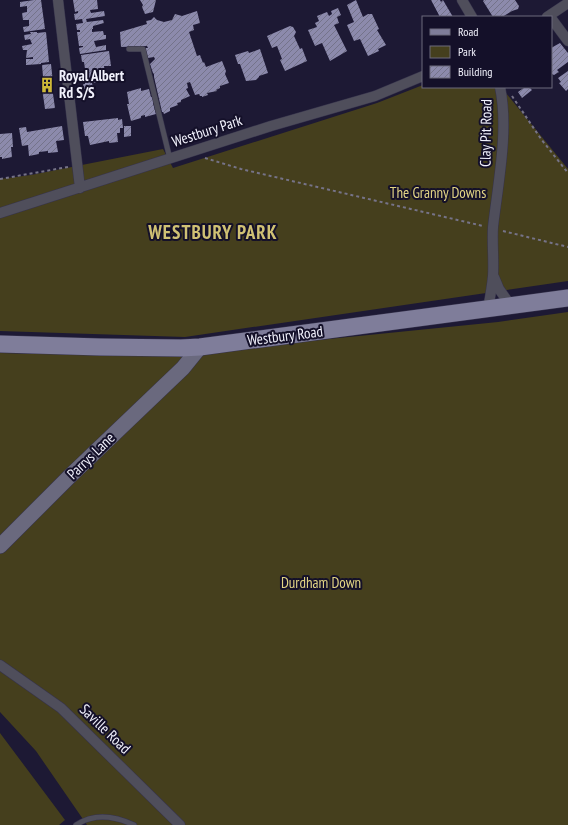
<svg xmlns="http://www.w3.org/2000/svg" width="568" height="825" viewBox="0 0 568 825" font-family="'PT Sans Narrow',sans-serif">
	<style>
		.green { fill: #453f1d }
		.building { fill: url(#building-hatch) }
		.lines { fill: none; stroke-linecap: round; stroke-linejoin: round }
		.lane-casing { stroke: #36334c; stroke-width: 6 }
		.street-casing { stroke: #36334c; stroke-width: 11 }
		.secondary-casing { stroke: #36334c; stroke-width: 16 }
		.primary-casing { stroke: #36334c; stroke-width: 18 }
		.path { stroke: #767388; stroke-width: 2; stroke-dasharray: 3 3; stroke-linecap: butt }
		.lane { stroke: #4f4e5b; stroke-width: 5 }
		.street { stroke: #4f4e5b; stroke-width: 10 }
		.secondary { stroke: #6a697e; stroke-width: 15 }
		.primary { stroke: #7f7d9a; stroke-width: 17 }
		.labels { text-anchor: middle; stroke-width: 4; stroke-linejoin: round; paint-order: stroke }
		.poi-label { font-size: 15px; font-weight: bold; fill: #f1f1fc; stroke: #141029; text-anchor: start }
		.street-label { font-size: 15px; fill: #f1f1fc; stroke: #141029 }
		.park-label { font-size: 15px; fill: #e2d484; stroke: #141029 }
		.district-label { font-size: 19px; font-weight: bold; letter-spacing: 1px; fill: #d0c174; stroke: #141029 }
	</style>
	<defs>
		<pattern id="building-hatch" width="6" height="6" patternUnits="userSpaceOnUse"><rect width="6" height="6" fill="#8c8aac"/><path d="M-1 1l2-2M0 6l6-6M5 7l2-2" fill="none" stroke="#74738a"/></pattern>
	</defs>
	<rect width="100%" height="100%" fill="#1d1934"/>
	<path class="green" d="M423,85V87H501L568,169V281L185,337L0,331V179L31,175L163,149L173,168L377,103Z
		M568,312V825H87L36,751L0,712V353L158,356L498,322Z
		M0,733L65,820L59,825H0Z"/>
	<path class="building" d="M34,0H41L45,29L24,32L23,27L29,26V20H23L22,13L27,12V6L20,7V2Z
		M73,0H97L98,9L90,10L91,13L104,11L105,16L86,19L87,22L103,20L104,23L93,26V29H92V32L103,31L104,35H106V39L94,41L96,47L106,45V50L80,54L79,48L83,47V46H79L77,32H80V30H77L76,24L83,23L82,19L75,20L74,14L78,13V11L75,12Z
		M140,0H156L153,12L145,14L142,7L143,5Z
		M356,0L363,17L368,14H372L379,29L377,30L386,45L378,49L379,51L368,56L360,39L354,41L347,25L354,22L347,5Z
		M431,0H440L441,2L443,0L453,17H440Z
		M484,0H515L519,6L518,9L512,11L502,17H493L483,1Z
		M338,8L341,15L337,17L339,23L334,25L347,51L330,61L322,43L315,46L308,30L317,27L315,23L319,21L317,16L327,12L329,16L332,14L331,11Z
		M197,11L200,23L193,25L194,30L189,32L197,56L200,55L203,63L204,62L206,67L222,61L226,71L225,74L229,83L220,86V88L216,90L217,91L207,93L208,95L202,97V96H200L199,94L195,95L190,82L187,83L188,88L186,89L190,96L181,100V102L177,103L178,105L170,108V111L164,114L163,112H162L154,77V74L153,73L150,64L155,59L154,57L148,58L145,48H148L147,46L121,47L120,32L147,24L146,21L151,20L154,17L157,20L164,22L172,20L175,14L182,16Z
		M290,26L293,27L296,32L294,36L300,49L302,48L307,61L285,71L280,60L282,59L277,46L272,48L267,36Z
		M30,32H37V33L46,32L49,62L41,63V64L26,65V59H33V57L26,58L27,50H23L22,46L32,44L30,39L25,40L24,35L31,34Z
		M560,43L568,53V62L557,70L559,72L554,75L552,74L551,75V48Z
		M260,49L268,73L259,76V77L256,80L246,81L240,64H238L235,55L248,51L249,53Z
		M109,51L111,66H104L106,81L92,83L93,88L84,89L83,84H85L84,76H86L84,62H82L81,55Z
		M51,64L53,83H50L51,87H52L55,108L45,109L42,88H44L42,65Z
		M568,71V89L566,91L559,83L561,82L558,78Z
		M525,87H529L532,90L522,98L518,92Z
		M141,88V91L149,89L151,97H153L155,102L153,103L156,114L145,117V115L141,116V118L131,121L127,104H129L127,92Z
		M118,118V120L122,119L123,128H120V133H117L118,142L109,143V141L90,145L88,136H85L83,122Z
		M62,126L64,140L56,141L58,152L48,153V151L39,152V154L29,156L28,145L22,146L19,128L26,127L27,132Z
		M124,126H131V136L124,137Z
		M12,133L13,147H11L12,157L2,159V157H0V134Z"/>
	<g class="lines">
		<g class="lane-casing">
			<path id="lane" d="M129,49H143L170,159
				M76,825C94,813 115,816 134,825"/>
		</g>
		<g class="street-casing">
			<path id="street" d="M58,0L80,188
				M462,0L472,17
				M547,17L568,3
				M551,18L568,41
				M0,213L271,126L375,96L423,76
				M494,277L499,289L511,306
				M488,309C490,298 492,287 493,276C494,260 492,243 493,227C498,183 509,130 500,87
				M0,665L61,708L180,825"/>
		</g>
		<g class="secondary-casing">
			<path id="secondary" d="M0,546L70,476L183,368L200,347"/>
		</g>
		<g class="primary-casing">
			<path id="primary" d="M0,344L100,347L181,348L200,347L568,298"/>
		</g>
		<path class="path" d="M512,96L541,139L568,173
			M205,158L241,169L483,226
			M0,179L68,167
			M503,231L568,247"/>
		<use href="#lane" class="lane"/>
		<use href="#street" class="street"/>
		<use href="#secondary" class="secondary"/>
		<use href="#primary" class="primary"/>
	</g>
	<defs>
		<g id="building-bare" transform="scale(1.2)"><path d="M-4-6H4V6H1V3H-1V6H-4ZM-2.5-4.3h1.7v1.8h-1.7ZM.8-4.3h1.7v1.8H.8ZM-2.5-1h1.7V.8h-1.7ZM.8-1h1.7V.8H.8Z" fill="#ceb837" stroke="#141029" stroke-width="2.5" paint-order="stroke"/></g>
	</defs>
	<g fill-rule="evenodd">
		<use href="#building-bare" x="47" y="85"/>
	</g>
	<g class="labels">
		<g class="poi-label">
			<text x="59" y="81">Royal Albert<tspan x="59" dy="17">Rd S/S</tspan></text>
		</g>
		<g class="street-label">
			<text transform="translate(207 131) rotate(-18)" y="5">Westbury Park</text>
			<text transform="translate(486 133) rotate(-89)" y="5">Clay Pit Road</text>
			<text transform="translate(285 336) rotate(-7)" y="5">Westbury Road</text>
			<text transform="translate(91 456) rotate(-44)" y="5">Parrys Lane</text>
			<text transform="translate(105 729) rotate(44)" y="5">Saville Road</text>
		</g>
		<g class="park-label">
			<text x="438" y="198">The Granny Downs</text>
			<text x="321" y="588">Durdham Down</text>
		</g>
		<g class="district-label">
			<text x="213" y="239">WESTBURY PARK</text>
		</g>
	</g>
	<rect x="422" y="16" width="130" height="72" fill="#141029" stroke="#6c6a7d"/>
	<rect x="430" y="29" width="20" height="6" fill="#7f7d9a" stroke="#6c6a7d"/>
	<text x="458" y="36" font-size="12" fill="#f1f1fc">Road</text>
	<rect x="430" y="46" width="20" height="12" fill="#453f1d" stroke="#6c6a7d"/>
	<text x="458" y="56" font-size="12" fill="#f1f1fc">Park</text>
	<rect x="430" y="66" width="20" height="12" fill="url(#building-hatch)" stroke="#6c6a7d"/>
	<text x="458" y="76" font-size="12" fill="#f1f1fc">Building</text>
</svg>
